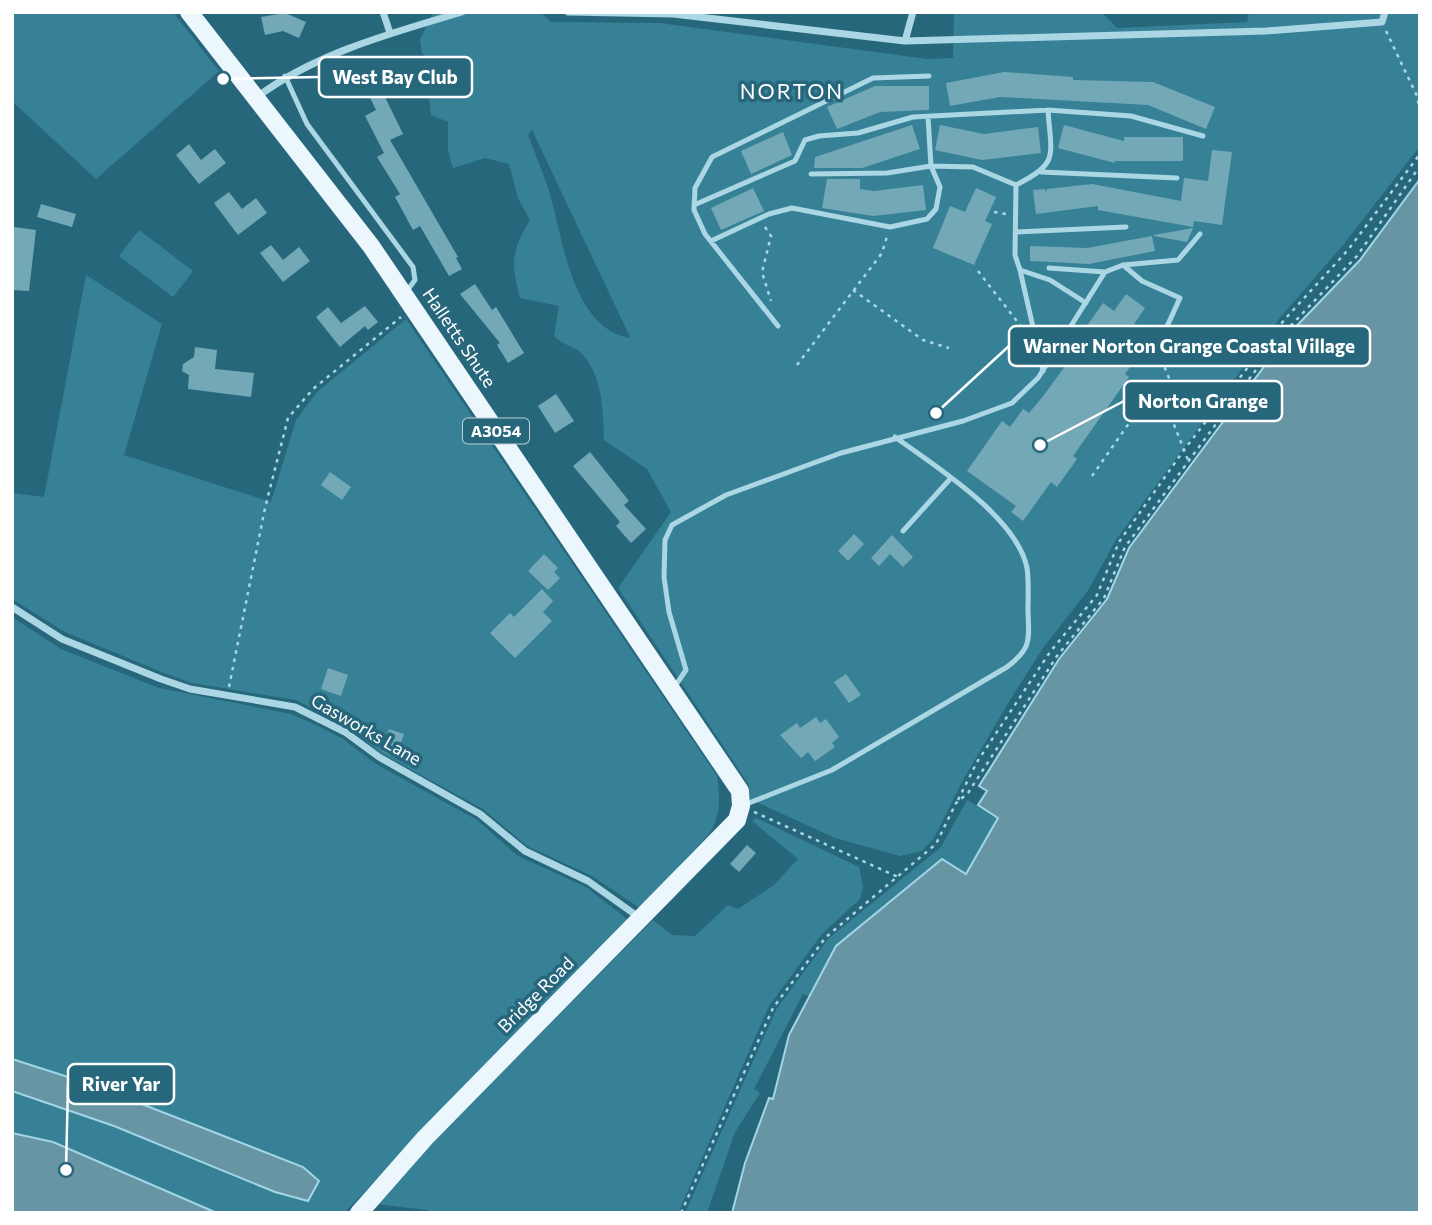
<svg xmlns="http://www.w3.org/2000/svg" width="1432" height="1225" viewBox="0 0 1432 1225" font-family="Commissioner,sans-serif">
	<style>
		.green { fill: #378197; fill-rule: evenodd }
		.water { fill: #6895a4; stroke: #a0d6e5; stroke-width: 2 }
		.building { fill: #73a8b7 }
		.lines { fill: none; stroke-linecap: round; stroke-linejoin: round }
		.path { stroke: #abd7e4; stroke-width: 2.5; stroke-dasharray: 3.5 5; stroke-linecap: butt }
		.service { stroke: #abd7e4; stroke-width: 5 }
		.minor { stroke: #abd7e4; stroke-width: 7 }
		.primary { stroke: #ebf7fc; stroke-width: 18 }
		.labels { text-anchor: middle; stroke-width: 7; stroke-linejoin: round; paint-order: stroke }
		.shield { fill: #27677c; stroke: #bed1d8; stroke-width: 2 }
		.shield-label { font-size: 16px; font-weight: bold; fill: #fff }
		.street-label { font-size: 18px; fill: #fff; stroke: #27677c }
		.quarter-label { font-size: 21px; letter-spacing: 2px; fill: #fff; stroke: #27677c }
		.leader { fill: none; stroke: #fff; stroke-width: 2.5 }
		.callout-dot { fill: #fff; stroke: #27677c; stroke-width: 2.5 }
		.callout { fill: #27677c; stroke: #fff; stroke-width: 2.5 }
		.callout-label { font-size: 19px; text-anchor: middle; font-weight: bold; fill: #fff }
	</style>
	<rect width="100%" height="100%" fill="#27677c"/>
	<path class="green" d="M12,12H173L219,71L96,179L12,101Z
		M433,12H540L551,22L659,23L927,59L953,58L954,12H1101L1117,28L1247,22L1249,12H1420V146L1343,245L1279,319L1115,541L1089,589L1043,648L1010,700L963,780L934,838L922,851L900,856L835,838L750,799L749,785L618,588L671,512L647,469L604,440C603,412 603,376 582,354C575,346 562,345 554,336L559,306L520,298C511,262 511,252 530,220L518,198L509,164L485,158L453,168L448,150V122L431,115L429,96L435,61L422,54L420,40ZM532,130L630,337V338C571,328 563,237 549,191C543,172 535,154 528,135Z
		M139,230L193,271L173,297L119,256Z
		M86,275L162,324L124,455L271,502L296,420L317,392L406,319L717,776C720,798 721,814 710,833L640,908L592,876L527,846L483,809L381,753L349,728L296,700L192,683L164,673L65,632L12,599V493L44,497Z
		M12,617L61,649L159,688L291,714L320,727L343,739L376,764L477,820L518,856L586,887L627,919L344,1213H217L53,1142L12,1133V1091L114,1126L275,1192L303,1167L93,1085L12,1059Z
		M967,800L998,818L965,874L886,904L836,946L810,997L803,994L754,1089L760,1093L735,1132L707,1213H685L776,1010L828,939L941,847Z
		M756,818L859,867L863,886L860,899L822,934L769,1006L678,1213H427V1210L376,1204L432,1143L653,920L672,935L695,936L728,905L738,909L774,885L798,859L752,821Z"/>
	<path class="water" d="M1420,179V1213H732L745,1163L769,1098L773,1099L789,1035L836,946L942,859L966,874L998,818L978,805L987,791L979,786L1059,659L1107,599L1129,548L1286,337L1360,260Z
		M12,1059L93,1085L303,1167L319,1181L308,1201L275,1192L114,1126L12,1091Z
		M12,1133L53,1142L217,1213H12Z"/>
	<path class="building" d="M285,13L306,22L299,38L283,31L265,35L261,17Z
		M400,62L409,80L383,93L403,134L390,140L458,257L456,258L462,269L449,276L420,226L413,230L395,197L400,194L377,157L384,153L365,116L376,110L362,81Z
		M1004,72L1073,77V80L1153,82L1215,107L1206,129L1148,105L1000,97L950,106L946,83Z
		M875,86H929V110L880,112L837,129L827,107Z
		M912,125L920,149L862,168H814L815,157Z
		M940,125L984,134L1038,127L1041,153L982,160L935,150Z
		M1064,125L1124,141V137H1183V161H1115V163L1058,148Z
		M783,132L792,155L751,174L741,151Z
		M189,144L201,160L215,149L226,163L199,184L176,155Z
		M1212,150L1232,152L1222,225L1194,221L1193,227L1098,210V206L1036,214L1033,190L1045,189V193L1047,189L1092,184L1181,201L1184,178L1208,181Z
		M827,179H860V189L874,191L923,185L926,210L873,216L822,208Z
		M753,188L764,211L721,230L711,208Z
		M976,188L996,197L985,221L992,224L974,265L933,248L950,206L965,212Z
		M229,192L242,209L256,198L267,213L238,235L214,203Z
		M41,204L76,214L72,227L37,217Z
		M14,227L36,230L29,291L12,290Z
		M1193,228L1187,242L1154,236V235Z
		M1152,236L1155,251L1089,264L1030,261V246L1087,248Z
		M271,245L283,260L299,247L310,261L283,282L260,253Z
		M475,284L492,310L496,307L524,353L508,363L497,345L500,343L460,294Z
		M1126,294L1145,308L1134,324L1151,337L1125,374L1129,377L1073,456L1077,459L1057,487L1051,482L1023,521L1011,512L1016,506L967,471L1002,421L1010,427L1023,409L1029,413L1044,395L1074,354L1069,351L1103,303L1114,311Z
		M365,306L378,322L368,330L365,326L340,347L316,317L328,307L341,323Z
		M195,347L217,350L215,369L254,373L251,397L188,389L189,375L182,371L183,364L194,357Z
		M556,394L574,421L555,433L538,406Z
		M590,452L629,501L624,505L646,529L631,543L616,526L620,522L573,466Z
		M330,472L351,487L342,500L321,485Z
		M854,534L864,544L848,561L838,551Z
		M892,535L913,557L903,567L890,554L879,566L871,558Z
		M544,554L558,568L554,572L560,578L548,590L528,571Z
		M542,589L553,601L543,612L552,621L515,658L490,633L510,613L514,617Z
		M328,668L348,675L341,696L321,689Z
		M846,674L861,695L849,703L834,682Z
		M816,717L820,723L826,719L839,737L832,743L835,747L815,761L808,752L801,758L780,735L797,723L800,728Z
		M389,729L404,734L396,758L382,751Z
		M747,845L756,853L739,872L730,864Z"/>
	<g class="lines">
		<path class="path" d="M1386,31L1417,96L1420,111
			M994,212L1006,214
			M765,227L771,236L762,272L771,301
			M978,271L1023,329
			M853,290L923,340L949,348
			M1163,343L1160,356L1171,383L1169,412L1188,460
			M797,365L882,253L887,236
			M1092,476L1127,426L1171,383
			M229,687L265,508L288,418L313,389L401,317
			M958,800L977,762L1050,652L1097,595L1119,542L1184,450L1285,319L1348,250L1420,154
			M754,812L898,877
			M681,1213L773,1008L826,937L936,844L956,803L968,793L1057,656L1104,598L1125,547L1281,336L1357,256L1420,166"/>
		<path class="service" d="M285,76L307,124L413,267L415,280L406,292
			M1048,110L1131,116L1203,136
			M1041,172L1177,178
			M811,174L887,173L931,166L973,167L1016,185
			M694,205L795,161L805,140L819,136L858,133L913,117L1048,110C1051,156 1060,163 1016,185L1015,255L1020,270L1050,280L1086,303
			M1016,232L1126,227
			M711,241L769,214L792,208L890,227L927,219L936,209L940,187L931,166L928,117
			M1123,265L1142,281L1180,298L1164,333
			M1049,268L1105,272
			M1020,270L1043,371
			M778,326L705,234L694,210L695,188L712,157L873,78L929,76
			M903,531L951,478
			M673,689L686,670L669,612L664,577L665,540L672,525L726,495L841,453L963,421L1012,403L1038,378L1105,272L1123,265L1178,260L1200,234
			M744,805L832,770L1007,667C1032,648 1029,640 1028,611C1028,597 1029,581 1027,568C1017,517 935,466 895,437"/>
		<path class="minor" d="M383,12L390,33
			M568,12L673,14L905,41L1266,31L1382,22L1385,12
			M905,41L913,12
			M257,97C316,53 392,33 462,12
			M12,607L62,639L161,679L190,689L295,707L345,732L379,757L480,814L525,851L588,881L640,918"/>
		<path class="primary" d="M189,12L371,246L740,791L741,806L737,820L425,1138L359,1213"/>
	</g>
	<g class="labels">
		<rect class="shield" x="463" y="418.5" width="66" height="25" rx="5"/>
		<g class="shield-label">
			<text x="496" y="437">A3054</text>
		</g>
		<g class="street-label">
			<text transform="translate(459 338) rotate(56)" y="6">Halletts Shute</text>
			<text transform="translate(366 730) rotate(30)" y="6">Gasworks Lane</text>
			<text transform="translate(536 995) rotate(-45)" y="6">Bridge Road</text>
		</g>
		<g class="quarter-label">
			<text x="792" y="99">NORTON</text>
		</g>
	</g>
	<path class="leader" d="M223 79L319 77M936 413L1009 346M1040 445L1124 401M66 1170L68 1084"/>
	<g class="callout-dot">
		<circle cx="223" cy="79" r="7"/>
		<circle cx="936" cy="413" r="7"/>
		<circle cx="1040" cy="445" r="7"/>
		<circle cx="66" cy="1170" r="7"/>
	</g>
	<g class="callout">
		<rect x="319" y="57" width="153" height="40" rx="7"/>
		<rect x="1009" y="326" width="361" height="40" rx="7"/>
		<rect x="1124" y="381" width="158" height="40" rx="7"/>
		<rect x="68" y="1064" width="106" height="40" rx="7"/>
	</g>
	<g class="callout-label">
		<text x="395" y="84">West Bay Club</text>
		<text x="1189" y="353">Warner Norton Grange Coastal Village</text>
		<text x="1203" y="408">Norton Grange</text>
		<text x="121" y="1091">River Yar</text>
	</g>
	<rect width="1432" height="1225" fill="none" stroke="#ffffff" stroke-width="28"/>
</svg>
